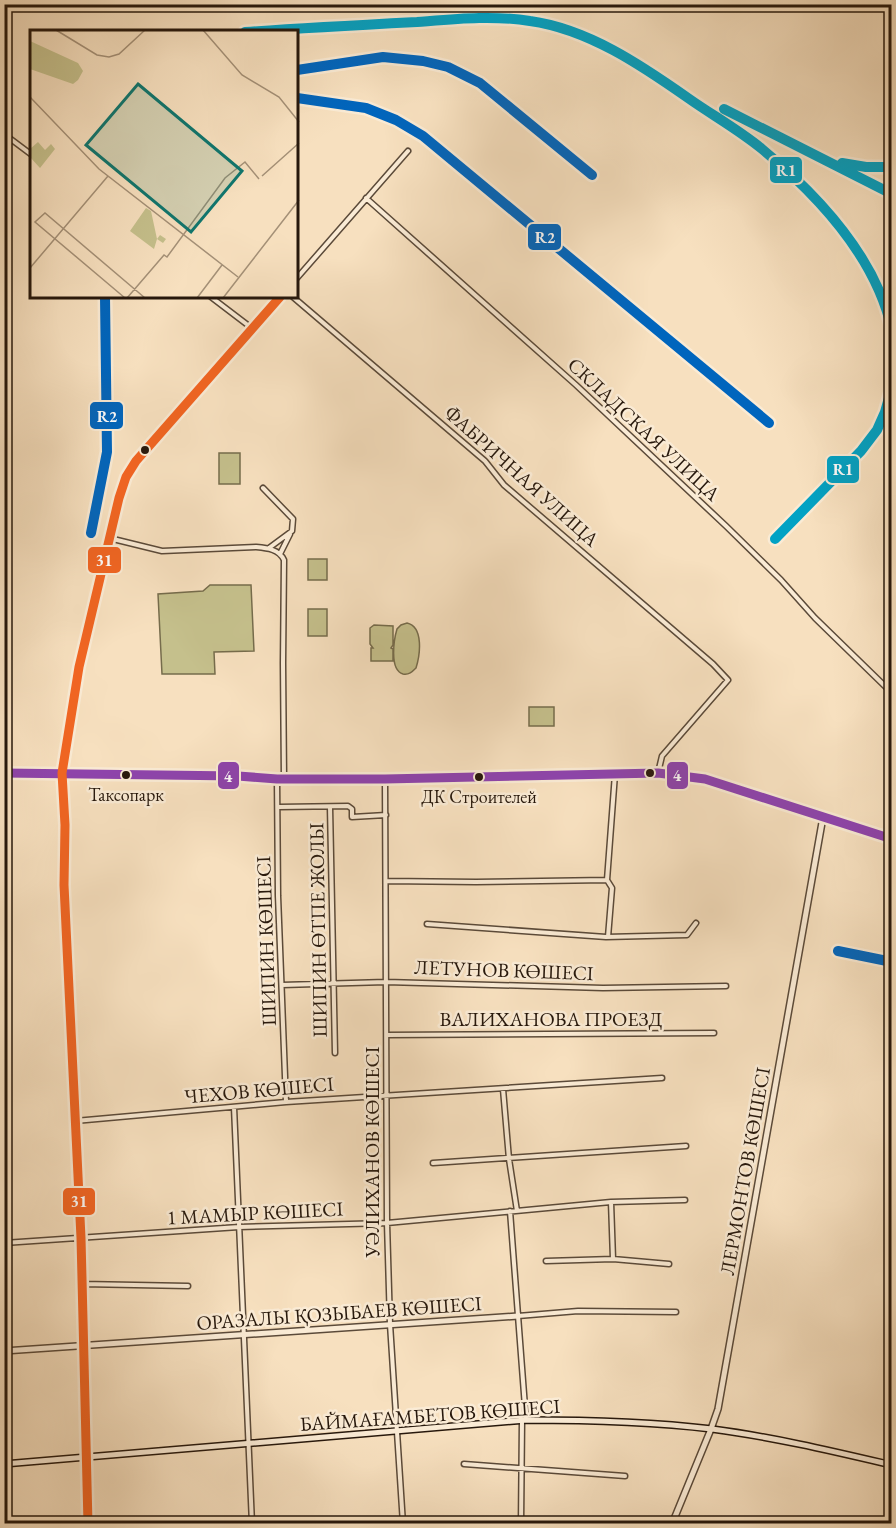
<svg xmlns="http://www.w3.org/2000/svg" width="896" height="1528" viewBox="0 0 896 1528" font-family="'EB Garamond',serif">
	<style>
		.green { fill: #c5c08c; stroke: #766c4c; stroke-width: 1.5 }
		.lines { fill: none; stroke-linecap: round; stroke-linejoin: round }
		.minor-casing { stroke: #5b4a39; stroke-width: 7 }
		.tertiary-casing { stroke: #5b4a39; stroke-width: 8 }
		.secondary-casing { stroke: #27180c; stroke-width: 8 }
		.minor { stroke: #faebd5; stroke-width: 4 }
		.tertiary { stroke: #faebd5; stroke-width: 5 }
		.secondary { stroke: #faebd5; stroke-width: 5 }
		.bus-1-casing { stroke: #faebd5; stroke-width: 14 }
		.bus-2-casing { stroke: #faebd5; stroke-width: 14 }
		.bus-1 { stroke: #8e44ad; stroke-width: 9 }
		.bus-2 { stroke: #f26522; stroke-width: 9 }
		.rail-1-casing { stroke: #faebd5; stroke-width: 15 }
		.rail-2-casing { stroke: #faebd5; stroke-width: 15 }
		.rail-1 { stroke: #02a2c4; stroke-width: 10 }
		.rail-2 { stroke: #0065bd; stroke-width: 10 }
		.bus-dot { fill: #27180c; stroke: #faebd5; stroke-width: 2 }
		.labels { text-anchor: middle; stroke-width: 5; stroke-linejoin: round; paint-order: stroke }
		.bus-label { font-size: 18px; fill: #27180c; stroke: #faebd5 }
		.street-label { font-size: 20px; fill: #27180c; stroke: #faebd5 }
		.inset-road { fill: none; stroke: #a49077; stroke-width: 1.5 }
		.view { fill: #0f766e; fill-opacity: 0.15; stroke: #0f766e; stroke-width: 3 }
		.inset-edge { fill: none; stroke: #27180c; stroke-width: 3 }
		.line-badge { stroke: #faebd5; stroke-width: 2 }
		.badge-label { font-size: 16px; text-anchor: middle; font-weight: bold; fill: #fff }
	</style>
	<rect width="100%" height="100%" fill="#f7e0bf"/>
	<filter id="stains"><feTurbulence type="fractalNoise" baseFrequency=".00333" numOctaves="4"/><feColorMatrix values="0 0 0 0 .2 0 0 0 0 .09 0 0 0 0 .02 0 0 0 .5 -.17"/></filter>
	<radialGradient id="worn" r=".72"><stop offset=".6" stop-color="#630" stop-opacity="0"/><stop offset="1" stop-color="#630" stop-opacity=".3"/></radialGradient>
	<path class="green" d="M219,453H240V484H219Z
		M308,559H327V580H308Z
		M210,585H251L254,651L214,652L215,674H162L158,594L203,591Z
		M308,609H327V636H308Z
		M407,623C424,627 420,655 416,668C412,672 409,675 403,674C389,670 394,639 397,629L401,625Z
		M374,625L393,626V645L391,648L393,649V661H371V648H373L370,644V628Z
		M529,707H554V726H529Z"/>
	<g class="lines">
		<g class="minor-casing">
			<path id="minor" d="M4,134L32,155
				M366,198L576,385L726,526L781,580L815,618L892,693
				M297,278L408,151
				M211,297L253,329
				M293,297L485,461L504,485L713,664L728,680L662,756L658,773
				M263,488L293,519L292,531L269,548
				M109,538L162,551L256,547C267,548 279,549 284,560L283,663L284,779
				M280,554L290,534
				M277,779L278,896L286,1102
				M385,779L387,1223L390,1324L403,1524
				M279,807L348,806L352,809V817L386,815
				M330,807L335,1053
				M823,817L892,839
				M386,881L476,882L607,880
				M427,924L606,937L687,935L696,923
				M608,937L612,888L607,880L615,774
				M282,985L386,982L603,988L726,986
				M387,1035L714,1033
				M503,1089L509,1159L517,1211
				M234,1107L252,1524
				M75,1121L286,1102L662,1078
				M433,1163L686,1146
				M611,1202L613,1259
				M510,1211L526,1420
				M4,1243L239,1227L387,1223L611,1202L685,1200
				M546,1261L613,1259L669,1264
				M82,1284L188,1286
				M518,1316L578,1311L676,1312
				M464,1464L625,1476
				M88,1524L81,1238L64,885L65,825L62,773L79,667L119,498L126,477L136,461L280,297
				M521,1524L522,1420"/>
		</g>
		<g class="tertiary-casing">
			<path id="tertiary" d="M4,773L238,776L277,779H385L658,773L705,779L823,817L718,1409L711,1429L672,1524
				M4,1351L518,1316"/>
		</g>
		<g class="secondary-casing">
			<path id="secondary" d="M4,1464L526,1420C586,1420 653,1422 712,1429C773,1437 832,1451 892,1465"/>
		</g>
		<use href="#minor" class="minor"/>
		<use href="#tertiary" class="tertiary"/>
		<use href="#secondary" class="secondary"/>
		<g class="bus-1-casing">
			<path id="bus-1" d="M4,773L238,776L277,779H385L658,773L705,779L892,839"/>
		</g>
		<g class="bus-2-casing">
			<path id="bus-2" d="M88,1524L81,1238L64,885L65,825L62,773L79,667L119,498L126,477L136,461L280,297"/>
		</g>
		<use href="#bus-1" class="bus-1"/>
		<use href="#bus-2" class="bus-2"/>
		<g class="rail-1-casing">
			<path id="rail-1" d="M245,32C303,28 360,25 417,22C455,19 493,15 530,21C588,29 641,65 688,98C712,115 739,130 762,149C819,196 876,257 892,330
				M724,109L892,194
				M842,163L866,167H892
				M775,539L861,451L877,430L885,412L892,387"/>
		</g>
		<g class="rail-2-casing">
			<path id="rail-2" d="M297,70L383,57L423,61L448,67L480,83L592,175
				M297,98L366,108L396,120L423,136L769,423
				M91,533L107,452L105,297
				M838,951L892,962"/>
		</g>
		<use href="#rail-1" class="rail-1"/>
		<use href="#rail-2" class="rail-2"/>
	</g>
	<g class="bus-dot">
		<circle cx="145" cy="450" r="5"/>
		<circle cx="650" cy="773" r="5"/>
		<circle cx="126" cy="775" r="5"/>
		<circle cx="479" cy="777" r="5"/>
	</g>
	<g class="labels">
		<g class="bus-label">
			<text x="126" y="801">Таксопарк</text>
			<text x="479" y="803">ДК Строителей</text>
		</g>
		<g class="street-label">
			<text transform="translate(644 429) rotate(43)" y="7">СКЛАДСКАЯ УЛИЦА</text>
			<text transform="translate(522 476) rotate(42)" y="7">ФАБРИЧНАЯ УЛИЦА</text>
			<text transform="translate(318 930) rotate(-91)" y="7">ШИПИН ӨТПЕ ЖОЛЫ</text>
			<text transform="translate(266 941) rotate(-92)" y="7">ШИПИН КӨШЕСІ</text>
			<text transform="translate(504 970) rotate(2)" y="7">ЛЕТУНОВ КӨШЕСІ</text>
			<text x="551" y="1026">ВАЛИХАНОВА ПРОЕЗД</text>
			<text transform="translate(259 1090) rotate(-5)" y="7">ЧЕХОВ КӨШЕСІ</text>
			<text transform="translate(372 1152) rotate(-90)" y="7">УӘЛИХАНОВ КӨШЕСІ</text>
			<text transform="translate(745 1171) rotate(-80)" y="7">ЛЕРМОНТОВ КӨШЕСІ</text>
			<text transform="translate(255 1213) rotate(-3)" y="7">1 МАМЫР КӨШЕСІ</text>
			<text transform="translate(339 1313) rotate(-4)" y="7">ОРАЗАЛЫ ҚОЗЫБАЕВ КӨШЕСІ</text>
			<text transform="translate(430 1415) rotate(-4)" y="7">БАЙМАҒАМБЕТОВ КӨШЕСІ</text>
		</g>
	</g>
	<g transform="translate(30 30)">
		<rect width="268" height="268" fill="#f7e0bf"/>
		<path d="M0,11L48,33L53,41L48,50L43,54L0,39ZM8,112L15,120L21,114L25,119L10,138L0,127V119ZM116,178L121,181L127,209L130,205L136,209L133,213L127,209L124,219L100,201Z" fill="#c5c08c"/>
		<path class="inset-road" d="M26,0L67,25L79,27L89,24L115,0M173,0L212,45L249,67L269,92M0,67L69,139L208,247M232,146L269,113M0,238L78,146M95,268L5,192L15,183L115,268M97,268L134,225L137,227L195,148L215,132L229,149M167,268L192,235M193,268L269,170"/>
		<path class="view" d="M108,54L212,141L161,202L56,115Z"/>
		<rect width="268" height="268" class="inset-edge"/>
	</g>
	<g class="line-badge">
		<rect x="769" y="156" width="34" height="28" rx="6" fill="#02a2c4"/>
		<rect x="527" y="223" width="35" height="28" rx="6" fill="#0065bd"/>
		<rect x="89" y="401" width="35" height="29" rx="6" fill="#0065bd"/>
		<rect x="826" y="455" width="34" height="29" rx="6" fill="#02a2c4"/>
		<rect x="87" y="546" width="35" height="28" rx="6" fill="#f26522"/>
		<rect x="666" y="761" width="23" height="29" rx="6" fill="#8e44ad"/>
		<rect x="217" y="761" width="23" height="29" rx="6" fill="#8e44ad"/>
		<rect x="62" y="1187" width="34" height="29" rx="6" fill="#f26522"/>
	</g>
	<g class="badge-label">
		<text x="786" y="176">R1</text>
		<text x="545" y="243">R2</text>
		<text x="107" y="422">R2</text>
		<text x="843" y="475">R1</text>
		<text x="104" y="566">31</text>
		<text x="677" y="781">4</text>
		<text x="228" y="782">4</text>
		<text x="79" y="1207">31</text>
	</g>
	<rect width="896" height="1528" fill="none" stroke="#f7e0bf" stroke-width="24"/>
	<rect x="6" y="6" width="884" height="1516" fill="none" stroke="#27180c" stroke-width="3"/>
	<rect x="12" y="12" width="872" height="1504" fill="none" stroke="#27180c" stroke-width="1.5"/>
	<rect width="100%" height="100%" filter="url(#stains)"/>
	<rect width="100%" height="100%" fill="url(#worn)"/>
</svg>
